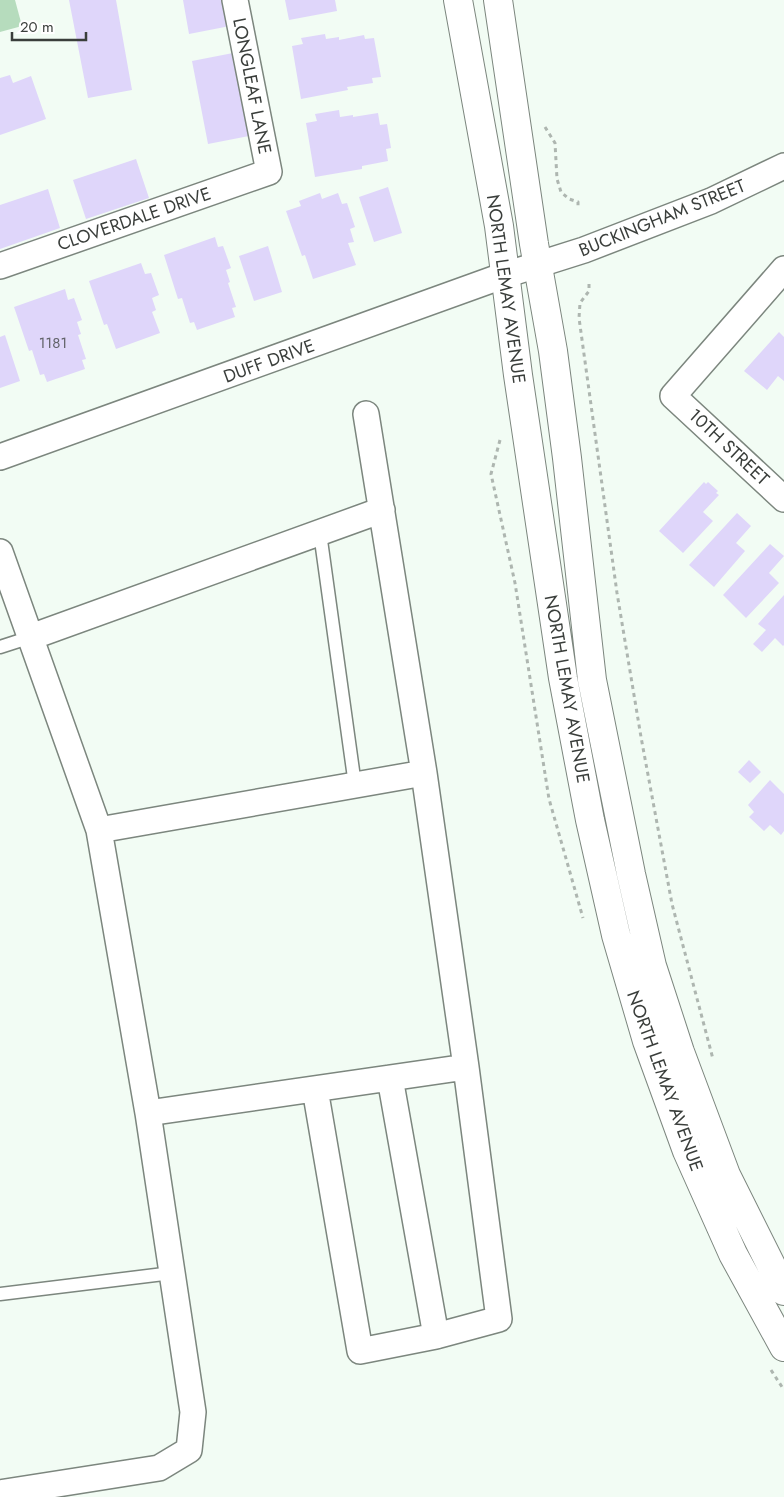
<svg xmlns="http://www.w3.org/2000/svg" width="784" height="1497" viewBox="0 0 784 1497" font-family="Jost,sans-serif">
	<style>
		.green { fill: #b6dcbd }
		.building { fill: #dfd6fa }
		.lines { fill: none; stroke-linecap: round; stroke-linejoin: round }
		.lane-casing { stroke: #7c867e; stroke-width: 15 }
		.street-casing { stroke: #7c867e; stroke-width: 28 }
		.secondary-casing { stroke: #7c867e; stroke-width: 30 }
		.path { stroke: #aeb6b0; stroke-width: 3; stroke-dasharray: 4 4; stroke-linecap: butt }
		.lane { stroke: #fff; stroke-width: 12 }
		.street { stroke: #fff; stroke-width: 25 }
		.secondary { stroke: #fff; stroke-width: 28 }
		.labels { text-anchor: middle; stroke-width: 5; stroke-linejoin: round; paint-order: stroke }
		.number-label { font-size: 15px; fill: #63646b }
		.street-label { font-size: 18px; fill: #3a3e3b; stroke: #fff }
	</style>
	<rect width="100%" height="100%" fill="#f2fcf4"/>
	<path class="green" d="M0,0H15L22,26L0,32Z"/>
	<path class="building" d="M69,0H116L132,90L88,98Z
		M183,0H225L230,26L189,34Z
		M285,0H335L337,11L289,20Z
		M325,34L326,39L339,37V40L364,35L365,39L374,38L381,77L372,78L373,83L347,87L348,90L301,99L292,46L303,44L301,38Z
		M233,53L249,136L208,144L192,61Z
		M10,75L13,83L31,76L46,119L0,135V78Z
		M339,110L340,117L353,115V117L378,113L380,125L387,124L391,148L386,149L388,161L362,166V169L315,177L306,123L317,121L315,114Z
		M136,159L149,198L86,219L73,180Z
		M388,187L402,233L374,242L359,197Z
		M48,189L60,228L0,249V205Z
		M320,193L322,199L338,193L342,204L347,203L355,227L350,229L354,242L348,243L356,265L313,279L305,255L302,256L286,211L301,206L299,201Z
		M215,237L218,247L223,246L231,268L226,270L230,282L228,283L236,307L232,308L235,317L197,330L194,322L190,323L182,298L178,299L164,255Z
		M268,246L282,292L254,301L239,256Z
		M141,263L145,274L151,273L159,295L152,298L156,310L152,312L160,333L116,349L107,324L104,325L89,281Z
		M65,289L68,300L74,298L82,320L77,322L81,334L78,335L86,359L82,360L85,369L47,382L44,374L40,375L32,350L29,351L14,307Z
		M779,332L784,337V381L778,376L767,390L744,371Z
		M5,335L20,381L0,388V337Z
		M704,482L706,484L708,482L718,491L716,493L719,495L703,512L713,521L683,553L659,531Z
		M737,513L751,526L736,543L745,551L714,587L689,565Z
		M770,544L784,556L769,573L779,583L746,618L723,595Z
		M784,595V645L783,646L775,638L762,652L753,644L766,630L758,624Z
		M749,760L761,772L750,783L738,772Z
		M770,780L784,794V831L781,835L770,825L764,831L749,817L754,812L748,805Z"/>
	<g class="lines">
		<g class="lane-casing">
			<path id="lane" d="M320,533L355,785
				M0,647L31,637
				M0,1294L172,1273"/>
		</g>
		<g class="street-casing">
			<path id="street" d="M0,266L269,172L235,0
				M784,269L673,396L784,499
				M0,457L505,275L584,250L711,201L784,166
				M0,552L99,830L424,773L366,414
				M31,637L382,510
				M99,830L148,1113L466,1067
				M390,1078L436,1336
				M315,1089L360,1351L436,1336L499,1319L466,1067L424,773
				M0,1493L159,1468L189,1450L193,1412L148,1113"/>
		</g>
		<g class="secondary-casing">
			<path id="secondary" d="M458,0L499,226L518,375L563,678L590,820L616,935L647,1041L687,1151L733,1254L784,1347
				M498,0L534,244L553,351L567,458L592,680L631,874L652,966L680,1052L726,1175L784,1291"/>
		</g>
		<path class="path" d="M545,127L555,143L557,179L561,192L569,199L578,202V208
			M589,284V291L580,303L579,318L617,593L641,737L672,904L713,1059
			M500,440L491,474L515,583L549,799L583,918
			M771,1370L784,1390"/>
		<use href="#lane" class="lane"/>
		<use href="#street" class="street"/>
		<use href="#secondary" class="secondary"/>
	</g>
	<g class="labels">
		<g class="number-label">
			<text x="53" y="348">1181</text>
		</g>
		<g class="street-label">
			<text transform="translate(252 86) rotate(79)" y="6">LONGLEAF LANE</text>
			<text transform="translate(662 218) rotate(-22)" y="6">BUCKINGHAM STREET</text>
			<text transform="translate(134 219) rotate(-19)" y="6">CLOVERDALE DRIVE</text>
			<text transform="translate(506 289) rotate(82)" y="6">NORTH LEMAY AVENUE</text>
			<text transform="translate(269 361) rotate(-20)" y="6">DUFF DRIVE</text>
			<text transform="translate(729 447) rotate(43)" y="6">10TH STREET</text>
			<text transform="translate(567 689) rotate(80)" y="6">NORTH LEMAY AVENUE</text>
			<text transform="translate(665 1081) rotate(70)" y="6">NORTH LEMAY AVENUE</text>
		</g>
	</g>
	<path d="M12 32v8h74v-8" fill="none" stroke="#3a3e3b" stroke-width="2.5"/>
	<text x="20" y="32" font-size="15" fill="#3a3e3b" stroke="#ffffff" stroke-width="4" paint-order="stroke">20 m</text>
</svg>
